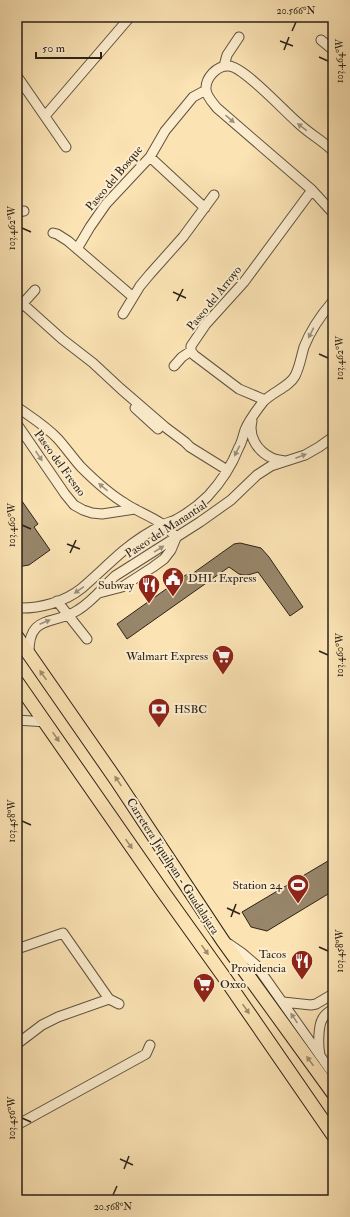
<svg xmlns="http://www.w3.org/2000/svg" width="350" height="1217" viewBox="0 0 350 1217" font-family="'IM FELL Double Pica',serif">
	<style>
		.building { fill: #98866a; stroke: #2c2219 }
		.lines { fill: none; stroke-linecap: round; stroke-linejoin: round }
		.minor-casing { stroke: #605240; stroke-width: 11 }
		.highway-casing { stroke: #2c2219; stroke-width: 15 }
		.minor { stroke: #fcedce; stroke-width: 9 }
		.highway { stroke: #fbe3b4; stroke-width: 13 }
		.oneway { fill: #9e927d }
		.oneway2 { fill: #9e8c6e }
		.ticks { fill: none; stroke: #2c2219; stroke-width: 1.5 }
		.labels { text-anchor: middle; stroke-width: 4; stroke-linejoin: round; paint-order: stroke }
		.street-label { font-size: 12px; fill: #2c2219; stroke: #fcedce }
		.poi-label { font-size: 12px; fill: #2c2219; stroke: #fcedce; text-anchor: end }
		.neatline { fill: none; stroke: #2c2219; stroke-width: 1.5 }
		.ticks-label { font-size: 10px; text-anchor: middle; fill: #2c2219 }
	</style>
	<rect width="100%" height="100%" fill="#fbe3b4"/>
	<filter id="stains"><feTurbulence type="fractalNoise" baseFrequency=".005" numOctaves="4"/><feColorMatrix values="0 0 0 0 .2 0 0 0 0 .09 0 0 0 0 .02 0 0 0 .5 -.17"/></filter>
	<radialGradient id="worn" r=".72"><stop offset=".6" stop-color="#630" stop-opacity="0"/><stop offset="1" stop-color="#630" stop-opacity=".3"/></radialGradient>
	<path class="building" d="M17,494L38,524L34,527L50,550L29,565L17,567V532L21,529L17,523Z
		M240,543L261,548L269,557L303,607L290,616L258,572L248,575H243L239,574L229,567L127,639L117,624L190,572L192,574L234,544Z
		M333,858V891L267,931L251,927L242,912Z"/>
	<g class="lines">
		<g class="minor-casing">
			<path id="minor" d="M321,40L333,50
				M224,66L227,55L239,37
				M17,76L66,147
				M45,116L130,17
				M333,151C322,140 308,133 297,122C284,111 244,67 229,66C217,65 205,78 206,90C207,97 213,103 217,108L312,190L333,213
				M150,157L205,208
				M17,212L24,211
				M53,233L57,234L68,241L133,297
				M77,249L90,227L106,204L150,157L165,131L193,97L206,90
				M23,304L62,339L93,363L121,389L165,427L185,442L190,447L227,470
				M17,310L35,290
				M123,314L140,286L150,274L183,237L214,195
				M174,366L182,357L191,351
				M265,400L239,389L194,355L191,351V346L206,324L244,282L312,190
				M17,407C31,417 46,426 58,439C66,448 73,458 81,467C95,481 109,494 126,504C143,515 164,520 176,538L171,550L164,559L153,567L122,587L99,593
				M135,408L158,429
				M252,421C248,436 257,451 272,458C276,460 281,460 285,461
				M17,424L65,494L74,505L83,510L92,513L102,514L135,509
				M57,601L87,639
				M17,608C39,609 65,602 82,588C96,576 109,563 123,551C135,541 148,532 163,525C167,522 172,522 177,519C188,513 199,505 208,496C221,482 232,465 239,447C242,442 243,436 245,430C249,420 256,411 263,402C272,392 289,387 295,376C300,366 301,357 304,347C311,329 321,315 333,301
				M29,654C28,613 54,626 78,610C94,600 102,588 115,576L200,522L231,500L257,475L271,466L305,455L319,447L333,437
				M17,720L46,722
				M229,944L242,953L256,965L333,1074
				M17,949L63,933L109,999L58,1017L42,1025L17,1044
				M109,999L119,1004
				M283,1002L311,1005L316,1004L333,994
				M320,1055C318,1046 318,1025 323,1018C325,1014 330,1011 333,1009
				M17,1125L146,1054L150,1045"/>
		</g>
		<g class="highway-casing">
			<path id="highway" d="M17,637L117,781L223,941L333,1093
				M17,682L161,889L224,977L333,1135"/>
		</g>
		<use href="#minor" class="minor"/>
		<use href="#highway" class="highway"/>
	</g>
	<defs><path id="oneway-solid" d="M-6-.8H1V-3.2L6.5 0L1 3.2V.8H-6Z"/></defs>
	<g class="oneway">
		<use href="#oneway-solid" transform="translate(230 119) rotate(41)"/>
		<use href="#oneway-solid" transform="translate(302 127) rotate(-143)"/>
		<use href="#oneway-solid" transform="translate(311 333) rotate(117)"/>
		<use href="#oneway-solid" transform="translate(237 451) rotate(117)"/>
		<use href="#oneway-solid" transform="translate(39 456) rotate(56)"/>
		<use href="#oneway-solid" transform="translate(301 456) rotate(-21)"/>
		<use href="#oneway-solid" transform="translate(103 487) rotate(-140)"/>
		<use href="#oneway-solid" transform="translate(159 549) rotate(-32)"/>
		<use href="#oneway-solid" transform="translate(79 590) rotate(145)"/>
		<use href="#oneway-solid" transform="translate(45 622) rotate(-23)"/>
		<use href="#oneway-solid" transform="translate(294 1018) rotate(-124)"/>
	</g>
	<g class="oneway2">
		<use href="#oneway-solid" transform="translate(43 675) rotate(-125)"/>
		<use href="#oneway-solid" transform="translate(56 737) rotate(55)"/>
		<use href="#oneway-solid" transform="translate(118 781) rotate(-124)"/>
		<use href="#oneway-solid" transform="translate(129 844) rotate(55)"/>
		<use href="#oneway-solid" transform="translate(205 950) rotate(54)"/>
		<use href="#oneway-solid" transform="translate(246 1009) rotate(55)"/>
		<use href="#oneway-solid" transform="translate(310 1061) rotate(-126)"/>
	</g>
	<path class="ticks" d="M292,31L296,22M280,41L293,46M284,50L289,37M319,57L328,61M22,228L31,232M173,292L186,298M177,301L183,289M319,354L328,358M22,525L31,529M67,544L80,549M70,553L76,540M319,651L328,655M22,821L31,825M227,908L240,914M231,917L236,904M319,947L328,951M22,1118L31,1122M120,1159L133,1165M124,1169L129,1156M113,1195L117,1186"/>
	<defs>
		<g id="civic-pin" transform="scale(1.15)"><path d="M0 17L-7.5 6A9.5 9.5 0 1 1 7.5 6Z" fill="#8f2418" stroke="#fcedce"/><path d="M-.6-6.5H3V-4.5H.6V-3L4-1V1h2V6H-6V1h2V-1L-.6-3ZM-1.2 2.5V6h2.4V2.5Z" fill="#fff"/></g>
		<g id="restaurant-pin" transform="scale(1.15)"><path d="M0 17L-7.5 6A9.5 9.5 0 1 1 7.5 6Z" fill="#8f2418" stroke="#fcedce"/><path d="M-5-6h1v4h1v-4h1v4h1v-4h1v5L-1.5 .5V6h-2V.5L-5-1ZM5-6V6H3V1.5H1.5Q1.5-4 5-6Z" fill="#fff"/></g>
		<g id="supermarket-pin" transform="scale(1.15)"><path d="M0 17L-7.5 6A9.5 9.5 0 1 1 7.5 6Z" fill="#8f2418" stroke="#fcedce"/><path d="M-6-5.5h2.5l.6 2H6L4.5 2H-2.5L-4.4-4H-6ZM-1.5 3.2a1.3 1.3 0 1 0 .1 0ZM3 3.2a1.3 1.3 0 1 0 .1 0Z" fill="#fff"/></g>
		<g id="bank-pin" transform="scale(1.15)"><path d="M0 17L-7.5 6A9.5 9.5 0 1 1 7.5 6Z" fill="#8f2418" stroke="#fcedce"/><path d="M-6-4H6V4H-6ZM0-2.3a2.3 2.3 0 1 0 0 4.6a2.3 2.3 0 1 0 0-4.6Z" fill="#fff"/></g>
		<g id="stadium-pin" transform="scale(1.15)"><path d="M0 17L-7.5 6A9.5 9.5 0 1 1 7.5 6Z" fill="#8f2418" stroke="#fcedce"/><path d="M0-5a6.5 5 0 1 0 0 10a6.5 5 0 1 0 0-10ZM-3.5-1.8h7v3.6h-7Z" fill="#fff"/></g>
	</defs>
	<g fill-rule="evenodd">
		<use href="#civic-pin" x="173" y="578"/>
		<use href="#restaurant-pin" x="149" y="585"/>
		<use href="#supermarket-pin" x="223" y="656"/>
		<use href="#bank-pin" x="159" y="709"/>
		<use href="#stadium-pin" x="298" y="885"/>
		<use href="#restaurant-pin" x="302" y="961"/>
		<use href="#supermarket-pin" x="204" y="984"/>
	</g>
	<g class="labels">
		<g class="street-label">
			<text transform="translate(114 178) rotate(-50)" y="4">Paseo del Bosque</text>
			<text transform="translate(214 298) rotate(-51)" y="4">Paseo del Arroyo</text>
			<text transform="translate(60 463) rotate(54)" y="4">Paseo del Fresno</text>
			<text transform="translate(166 529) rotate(-33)" y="4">Paseo del Manantial</text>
			<text transform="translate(173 866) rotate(57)" y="4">Carretera Jiquilpan - Guadalajara</text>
		</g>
		<g class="poi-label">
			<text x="188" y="582" text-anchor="start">DHL Express</text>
			<text x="134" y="589">Subway</text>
			<text x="208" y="660">Walmart Express</text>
			<text x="174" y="713" text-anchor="start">HSBC</text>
			<text x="282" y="889">Station 24</text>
			<text x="286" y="958">Tacos<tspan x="286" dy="14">Providencia</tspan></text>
			<text x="220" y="988" text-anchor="start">Oxxo</text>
		</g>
	</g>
	<rect width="350" height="1217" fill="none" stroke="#fbe3b4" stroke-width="44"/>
	<path d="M36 52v6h65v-6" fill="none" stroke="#2c2219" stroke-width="2"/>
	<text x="42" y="52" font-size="12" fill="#2c2219" stroke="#fcedce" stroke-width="3" paint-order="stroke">50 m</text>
	<rect x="22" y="22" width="306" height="1173" class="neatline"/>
	<g class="ticks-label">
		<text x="296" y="14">20.566°N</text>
		<text transform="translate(339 61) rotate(-90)" y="4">103.464°W</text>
		<text transform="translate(11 228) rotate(-90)" y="4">103.462°W</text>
		<text transform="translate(339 358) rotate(-90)" y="4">103.462°W</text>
		<text transform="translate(11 525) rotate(-90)" y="4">103.460°W</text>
		<text transform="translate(339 655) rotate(-90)" y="4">103.460°W</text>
		<text transform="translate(11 821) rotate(-90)" y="4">103.458°W</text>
		<text transform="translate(339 951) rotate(-90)" y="4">103.458°W</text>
		<text transform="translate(11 1118) rotate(-90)" y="4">103.456°W</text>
		<text x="113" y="1210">20.568°N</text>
	</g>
	<rect width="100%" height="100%" filter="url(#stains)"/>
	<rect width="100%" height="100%" fill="url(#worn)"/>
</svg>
